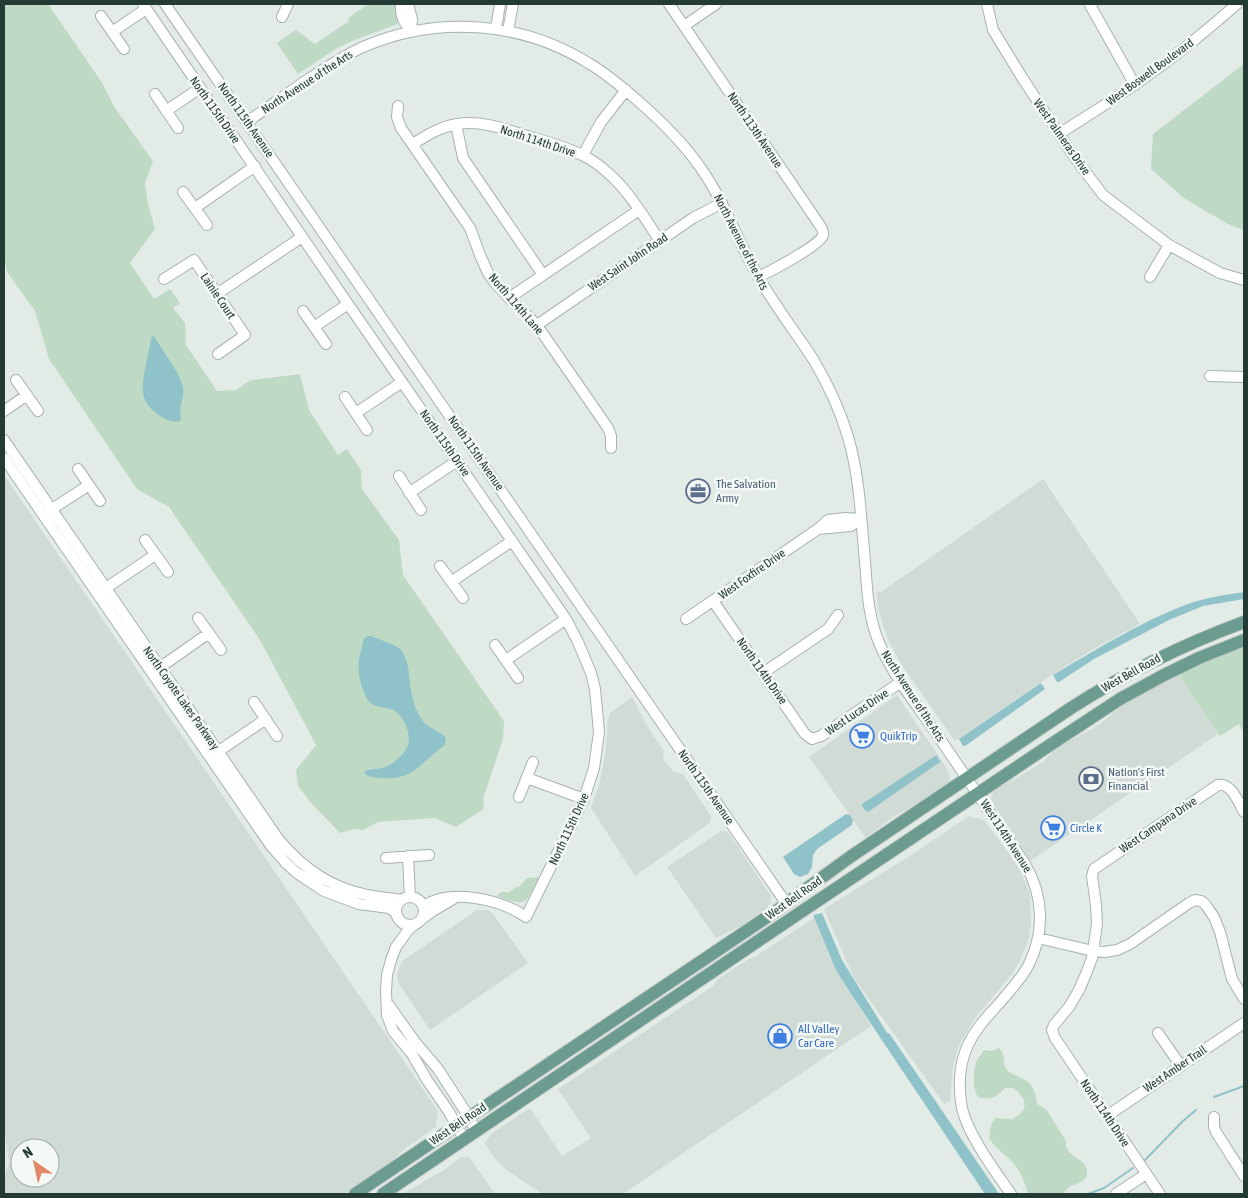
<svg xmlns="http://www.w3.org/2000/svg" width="1248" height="1198" viewBox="0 0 1248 1198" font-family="'Asap Condensed',sans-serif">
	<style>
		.built { fill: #d1dbd6; fill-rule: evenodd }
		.green { fill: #bedac5 }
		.water { fill: #90c2ca }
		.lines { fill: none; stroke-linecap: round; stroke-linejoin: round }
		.stream { stroke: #90c2ca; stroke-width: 2 }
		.minor-casing { stroke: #a6b3ae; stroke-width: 12 }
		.major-casing { stroke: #c2c8c6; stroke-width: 14 }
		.minor { stroke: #fff; stroke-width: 10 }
		.major { stroke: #6c9c90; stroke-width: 12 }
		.labels { text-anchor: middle; stroke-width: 5; stroke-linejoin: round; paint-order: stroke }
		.street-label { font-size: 12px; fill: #243b35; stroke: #f3f8f5 }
		.service-label { font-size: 12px; fill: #4e5e75; stroke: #f3f8f5; text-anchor: start }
		.shop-label { font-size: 12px; fill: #366cbe; stroke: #f3f8f5; text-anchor: start }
	</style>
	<rect width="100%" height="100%" fill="#e3ebe7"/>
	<path class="built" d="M4,475L438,1111L436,1127L406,1148L385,1167L344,1194H4V1177L9,1162L4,1128ZM20,1148H50V1178H20Z
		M1043,479L1140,624L1102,644L1058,671L955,741L901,664L889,642L883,626L878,607L877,592H881Z
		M1178,674L1218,734L1030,861L993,803L991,798L994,790L1020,776L1044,761L1057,747L1092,729L1105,720L1126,702Z
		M897,695L946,767L950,776L949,781L947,785L920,803L894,816L866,838L809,757Z
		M632,697L649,729L664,751L663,760L674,772L683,774L711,816L710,822L707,825L635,876L591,808L600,781L606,749L608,719L610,713Z
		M969,816L984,820L1018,866L1030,893L1031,921L1029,938L1022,956L1013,973L976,1017L959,1045L953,1067L950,1101L944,1104L854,978L824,909L908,857Z
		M722,830L727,832L730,835L767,890L771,896V903L766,909L741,926L716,938L667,867Z
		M477,910H488L493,914L528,963L430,1030L399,984L397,973L402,961Z
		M814,918L836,970L871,1026L623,1194H542L508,1171L495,1159L485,1143L491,1134L530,1108L562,1156L591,1138L558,1089L713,986L718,979L747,960L756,956Z
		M461,1157H469L495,1194H402L444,1170Z"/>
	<path class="green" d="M4,4H48L101,81L115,108L153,161L145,183L148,204L155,229L130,263L154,299L170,289L180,303L173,308L185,323L186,345L217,391L236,390L251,380L300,374L309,410L338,455L347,449L361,470L362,489L399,540L403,575L504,721L503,739L483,799L484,809L456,827L435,818L378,822L363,830L353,829L340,833L311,803L298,786L296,770L316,745L260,640L169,507L137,489L49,359L35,311L7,272L4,257Z
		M368,4H396L399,22L395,25L352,41L334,50L298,74L277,43L296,30L315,44L349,21L348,18Z
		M1244,64V230L1228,224L1185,199L1151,169L1153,134Z
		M1244,646V733L1239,724L1220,736L1178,674Z
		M539,877C525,905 528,907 497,896C502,890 504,893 510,892L514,888L520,886L527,878Z
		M999,1048C1001,1050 1003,1052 1003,1055C1005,1061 1003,1065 1007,1070C1012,1075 1016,1075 1021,1078C1033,1082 1036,1093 1037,1104L1046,1109L1066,1141C1065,1159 1086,1156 1087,1172C1088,1182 1078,1182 1071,1186C1067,1188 1065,1191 1063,1194H1028C1026,1185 1021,1173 1015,1165C1007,1156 997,1149 989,1139C991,1131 989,1124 996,1118C1001,1118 1008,1120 1013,1119C1014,1118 1018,1115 1020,1114C1030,1105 1022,1094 1013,1088H1005C996,1097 992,1101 978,1097C972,1088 973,1070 977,1060C979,1057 982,1053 984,1050L992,1051Z"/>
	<path class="water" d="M153,336L155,337C162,351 180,372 183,387C185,397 178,405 181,419L180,421C172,423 168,420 162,417C153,412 144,403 143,393C141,378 149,355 151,339Z
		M1244,592V599L1203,606L1169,620L1094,659L1059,682H1057L1053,675C1096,650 1138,623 1185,605C1204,598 1224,595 1244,592Z
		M367,636H371C378,639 396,645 400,649C411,661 408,680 412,694C413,702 417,713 422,720C428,729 440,730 446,738L445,745C434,752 426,762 415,770C402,780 381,780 366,775L364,772C369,769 370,770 375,769C381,769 388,766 393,763C399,759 405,752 408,745C411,734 405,718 395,711C387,706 373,709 368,700C361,688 357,672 359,659C360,652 363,647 363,640Z
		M1041,683L1045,689L965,746H963L959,739Z
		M935,756H937L940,761V763L937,764L868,812C865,811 862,807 862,804Z
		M846,814L850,815L853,820L852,825L817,849L813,855L812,867L808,874L800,877L794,874L783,857Z
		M822,913L842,960L887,1033H889L999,1194H985L851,994L836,970L813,915Z"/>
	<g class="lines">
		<path class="stream" d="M1214,1097L1244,1086
			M1145,1160L1183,1121L1196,1110
			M1088,1194L1104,1188L1133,1168"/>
		<g class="minor-casing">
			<path id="minor" d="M143,4L348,304L566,619L578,642L591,673L595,689L599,732L594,768L584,799L526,917C502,900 449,887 423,907
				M165,4L786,903
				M401,4C400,16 404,22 411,32
				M408,4L412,19L411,32
				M669,4L819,224C821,227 824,231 823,235C821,245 769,272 758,277
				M987,4L993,30L1023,79L1075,158L1103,195L1169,245L1220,273L1244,280
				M1092,4L1090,5L1135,85
				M101,16L124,49
				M282,17L288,4
				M684,26L716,4
				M496,28L500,4
				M508,31L513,4
				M112,32L146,9
				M155,94L178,128
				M398,106L397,117L401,128L470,228L480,255L488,273L495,283L509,298L533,321L543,334L608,428L611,436V448
				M166,111L200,88
				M247,122C265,109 283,97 301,84C321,71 341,57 363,47C437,15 522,21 590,64C607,74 622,87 637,100C660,120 682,141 700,167C723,199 736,237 755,271C772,302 794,330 813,359C828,384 840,410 848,437C860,477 861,520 865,561C867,589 868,618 880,645C894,677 917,705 936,733C966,777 996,821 1025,864C1044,896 1045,933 1028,966C1022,978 1011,989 1003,999C990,1014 976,1027 968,1045C959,1064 958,1088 962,1108C968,1135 995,1171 1011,1194
				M456,124L463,158L543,275
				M1059,134C1085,117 1112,101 1137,83C1172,59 1205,32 1237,4
				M413,144C427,135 440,127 457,124C483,120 507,130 531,137C548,142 566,147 582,155C591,159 599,165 607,172C629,191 644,217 660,241
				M583,155L601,122L626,90
				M183,192L207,225
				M195,208L255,166
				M1150,277L1169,245
				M164,279L194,260L245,335L218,354
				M217,294L302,237
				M509,298L639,210
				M303,311L326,344
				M537,325L693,218L722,203
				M314,327L348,304
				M1210,376L1244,377
				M16,380L38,411
				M345,397L367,430
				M4,411L27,395
				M356,413L402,382
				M4,440L279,840C301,866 329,887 363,894C375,897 388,898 401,900
				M4,458L271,846L286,863L297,873L324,891L359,904L389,908L396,913
				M78,469L100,501
				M399,476L421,510
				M409,493L457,461
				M46,513L89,485
				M818,529L851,526L861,519
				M145,540L168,572
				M440,566L463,598
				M451,582L512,541
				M100,592L155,555
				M713,601L805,734L812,739L821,736L901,682
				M198,618L221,650
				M686,619L818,529L828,520L845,518L861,519
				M495,645L518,678
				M506,660L566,619
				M155,671L209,633
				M763,673L828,629L838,615
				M254,702L277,736
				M213,755L266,719
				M527,778L584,799
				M519,797L533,762
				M408,856L410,897
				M386,858L429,855
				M396 911a14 14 0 1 1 28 0a14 14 0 1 1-28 0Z
				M422,919L431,912L453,899
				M414,925L409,929L396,947L391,960L387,975L386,991L387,1015L393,1031L412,1054L427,1080L449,1112L464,1139
				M1038,938L1093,951L1104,952L1117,950L1130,944L1189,903L1195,900L1201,901L1205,904L1214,917L1220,932L1232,979L1244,999
				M388,1004L415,1042L438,1069L469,1117L473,1125L475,1133
				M1158,1033L1181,1066
				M1107,1116L1244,1023
				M1214,1117V1127L1216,1132L1244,1176
				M1116,1194L1146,1174
				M1160,1194L1055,1038L1052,1030L1054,1025L1069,1007L1079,990L1086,974L1092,958L1097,924L1096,905L1092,876L1094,869L1218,785C1232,783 1238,802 1244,812"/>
		</g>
		<g class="major-casing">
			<path id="major" d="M355,1194L776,911L850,857L1071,708C1127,672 1182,645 1244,622
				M383,1194L795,916L1050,745L1120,699L1164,675L1199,658L1244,640"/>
		</g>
		<use href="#minor" class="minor"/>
		<use href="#major" class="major"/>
	</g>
	<defs>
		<g id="office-ring" transform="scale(1.25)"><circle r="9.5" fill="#f3f8f5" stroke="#5c6f8a" stroke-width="1.5"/><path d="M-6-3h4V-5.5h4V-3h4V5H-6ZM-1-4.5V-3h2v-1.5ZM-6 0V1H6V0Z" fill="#5c6f8a"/></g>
		<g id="supermarket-ring" transform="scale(1.25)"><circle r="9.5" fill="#f3f8f5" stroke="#3f7fe0" stroke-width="1.5"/><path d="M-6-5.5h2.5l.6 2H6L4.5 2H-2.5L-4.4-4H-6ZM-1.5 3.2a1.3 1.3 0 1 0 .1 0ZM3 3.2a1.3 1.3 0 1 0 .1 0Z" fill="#3f7fe0"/></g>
		<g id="bank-ring" transform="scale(1.25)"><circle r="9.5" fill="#f3f8f5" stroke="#5c6f8a" stroke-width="1.5"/><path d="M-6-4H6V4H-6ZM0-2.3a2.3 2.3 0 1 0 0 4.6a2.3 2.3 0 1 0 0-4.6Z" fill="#5c6f8a"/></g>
		<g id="shop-ring" transform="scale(1.25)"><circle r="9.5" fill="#f3f8f5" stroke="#3f7fe0" stroke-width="1.5"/><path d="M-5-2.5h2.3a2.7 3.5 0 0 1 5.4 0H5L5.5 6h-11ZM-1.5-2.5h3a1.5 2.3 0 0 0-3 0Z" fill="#3f7fe0"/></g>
	</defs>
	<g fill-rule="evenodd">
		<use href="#office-ring" x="698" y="491"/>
		<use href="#supermarket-ring" x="862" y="736"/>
		<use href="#bank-ring" x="1091" y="779"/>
		<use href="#supermarket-ring" x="1053" y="828"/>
		<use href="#shop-ring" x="780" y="1036"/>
	</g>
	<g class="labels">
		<g class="street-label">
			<text transform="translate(1150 72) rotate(-36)" y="4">West Boswell Boulevard</text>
			<text transform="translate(307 82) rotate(-33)" y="4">North Avenue of the Arts</text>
			<text transform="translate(215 110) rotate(55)" y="4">North 115th Drive</text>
			<text transform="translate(246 120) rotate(55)" y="4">North 115th Avenue</text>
			<text transform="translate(755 130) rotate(56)" y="4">North 113th Avenue</text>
			<text transform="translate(1062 137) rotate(55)" y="4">West Palmeras Drive</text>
			<text transform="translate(538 141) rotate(18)" y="4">North 114th Drive</text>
			<text transform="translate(741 242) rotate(63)" y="4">North Avenue of the Arts</text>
			<text transform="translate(628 262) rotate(-34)" y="4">West Saint John Road</text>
			<text transform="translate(218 296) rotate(56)" y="4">Lainie Court</text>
			<text transform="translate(516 304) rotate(49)" y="4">North 114th Lane</text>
			<text transform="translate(445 443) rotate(55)" y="4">North 115th Drive</text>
			<text transform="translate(476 453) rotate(55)" y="4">North 115th Avenue</text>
			<text transform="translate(752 574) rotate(-35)" y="4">West Foxfire Drive</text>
			<text transform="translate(762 671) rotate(55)" y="4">North 114th Drive</text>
			<text transform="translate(1131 673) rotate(-29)" y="4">West Bell Road</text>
			<text transform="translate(913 696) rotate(57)" y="4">North Avenue of the Arts</text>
			<text transform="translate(181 698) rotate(55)" y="4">North Coyote Lakes Parkway</text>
			<text transform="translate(857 712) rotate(-34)" y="4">West Lucas Drive</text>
			<text transform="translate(706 787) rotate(55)" y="4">North 115th Avenue</text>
			<text transform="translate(1158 825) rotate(-34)" y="4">West Campana Drive</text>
			<text transform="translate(569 829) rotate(-65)" y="4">North 115th Drive</text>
			<text transform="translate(1006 836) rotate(57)" y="4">West 114th Avenue</text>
			<text transform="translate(794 898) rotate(-35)" y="4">West Bell Road</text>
			<text transform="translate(1175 1069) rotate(-34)" y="4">West Amber Trail</text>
			<text transform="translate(1105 1113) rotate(56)" y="4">North 114th Drive</text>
			<text transform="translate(458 1124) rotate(-34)" y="4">West Bell Road</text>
		</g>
		<g class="service-label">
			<text x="716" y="488">The Salvation<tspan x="716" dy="14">Army</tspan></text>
			<text x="1108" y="776">Nation's First<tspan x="1108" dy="14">Financial</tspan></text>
		</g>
		<g class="shop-label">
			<text x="880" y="740">QuikTrip</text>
			<text x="1070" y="832">Circle K</text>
			<text x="798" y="1033">All Valley<tspan x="798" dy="14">Car Care</tspan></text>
		</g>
	</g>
	<rect width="1248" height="1198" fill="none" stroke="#243b35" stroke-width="10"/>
	<g transform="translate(35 1163) rotate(326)"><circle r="24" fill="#f3f8f5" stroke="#a0aca8"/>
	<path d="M0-4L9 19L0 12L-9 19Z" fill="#e48668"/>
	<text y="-8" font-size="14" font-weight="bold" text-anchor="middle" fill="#243b35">N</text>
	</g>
</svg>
